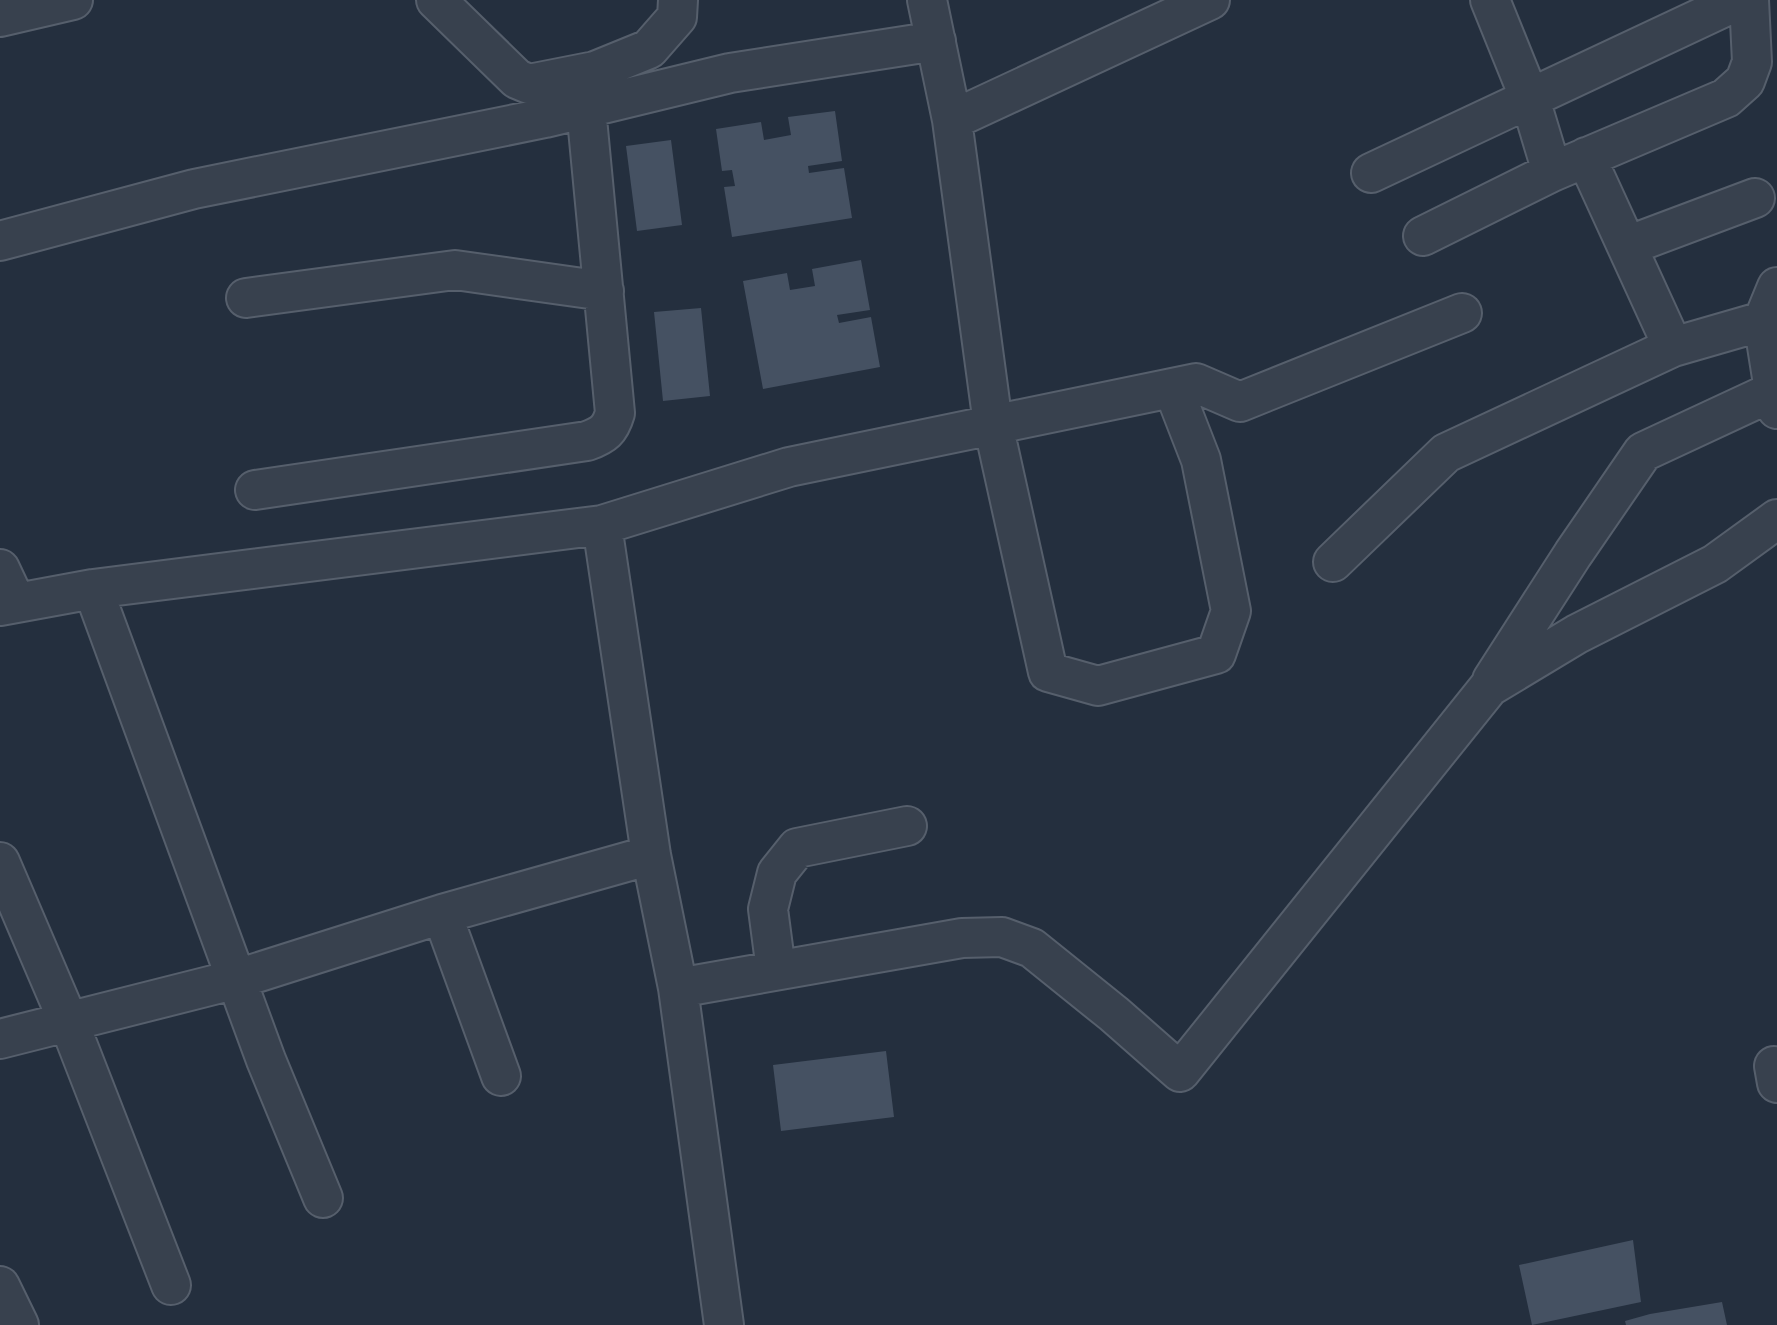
<svg xmlns="http://www.w3.org/2000/svg" width="1777" height="1325" viewBox="0 0 1777 1325" font-family="'DejaVu Sans',sans-serif">
	<style>
		.building { fill: #455162 }
		.lines { fill: none; stroke-linecap: round; stroke-linejoin: round }
		.minor-casing { stroke: #565f6c; stroke-width: 42 }
		.minor { stroke: #38414e; stroke-width: 38 }
	</style>
	<rect width="100%" height="100%" fill="#242f3e"/>
	<path class="building" d="M835,111L842,161L808,166L809,173L844,168L852,218L732,237L724,187L735,186L732,170L722,171L716,129L761,122L764,140L791,135L788,117Z
		M671,140L682,225L637,231L626,146Z
		M861,260L870,310L837,315L839,323L871,317L880,367L763,389L743,281L787,273L790,290L815,286L812,269Z
		M701,308L710,396L663,401L654,312Z
		M886,1051L894,1117L781,1131L773,1065Z
		M1633,1240L1641,1302L1532,1325L1519,1265Z
		M1722,1302L1727,1325H1626L1625,1321L1650,1314Z"/>
	<g class="lines">
		<g class="minor-casing">
			<path id="minor" d="M436,0L517,79L529,84L595,71L649,49L677,17L678,0
				M927,0L952,120L993,424L1048,672L1098,686L1216,654L1231,611L1201,460L1173,388
				M1490,0L1530,99L1552,172
				M0,17L73,0
				M952,120L1210,0
				M1371,173L1739,0
				M1423,236L1552,172L1726,98L1745,81L1752,62L1749,0
				M0,241L194,189L545,118L730,73L936,41
				M1627,246L1755,198
				M1777,287L1763,321L1777,409
				M246,298L455,270L604,291
				M1673,347L1763,321
				M255,490L587,441C604,435 610,430 615,413L586,108
				M602,525L651,855L678,988L724,1325
				M1333,562L1446,453L1673,347L1586,157
				M0,569L16,603
				M93,589L266,1060L323,1198
				M0,606L93,589L602,525L789,467L1196,383L1240,402L1462,313
				M1492,680L1573,554L1643,452L1774,391
				M0,862L69,1023L171,1285
				M442,914L501,1076
				M776,970L768,909L777,873L797,848L907,826
				M678,988L962,938L1002,937L1032,948L1114,1014L1180,1072L1489,687L1577,634L1715,564L1777,519
				M0,1039L237,979L442,914L651,855
				M1774,1066L1777,1083
				M0,1286L19,1325"/>
		</g>
		<use href="#minor" class="minor"/>
	</g>
</svg>
